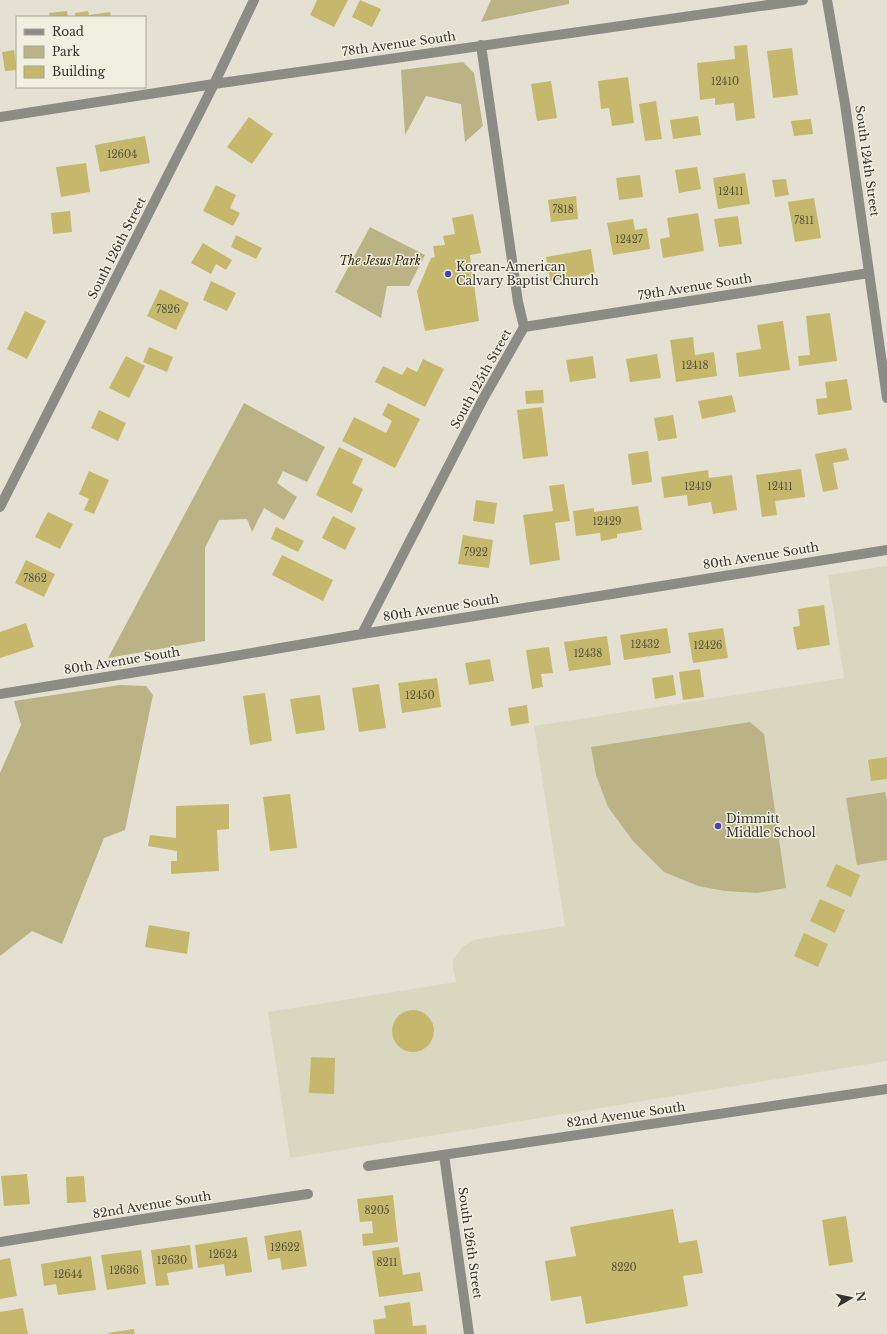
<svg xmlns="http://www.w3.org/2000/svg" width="887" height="1334" viewBox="0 0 887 1334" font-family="'Libre Baskerville',serif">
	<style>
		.built { fill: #dad7c1 }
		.green { fill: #bbb386 }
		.building { fill: #c5b86c }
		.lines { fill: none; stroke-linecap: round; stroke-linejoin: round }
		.minor { stroke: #8c8c86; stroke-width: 10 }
		.poi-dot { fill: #4943b9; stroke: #f1efe0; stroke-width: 1.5 }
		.labels { text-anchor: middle; stroke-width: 3; stroke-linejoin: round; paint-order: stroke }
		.number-label { font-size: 10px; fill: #58543e }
		.street-label { font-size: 12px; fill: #34332e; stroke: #f1efe0 }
		.park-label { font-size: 12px; font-style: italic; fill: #322c09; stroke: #f1efe0 }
		.poi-label { font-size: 12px; fill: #34332e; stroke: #f1efe0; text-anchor: start }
	</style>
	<rect width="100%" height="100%" fill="#e4e1d3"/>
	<path class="built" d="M887,566V1061L479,1128L290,1158L268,1012L456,982L453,968V959L463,947L473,940L565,926L534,726L844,678L828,575Z"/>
	<path class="green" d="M491,0H569V4L481,22Z
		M463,62L474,73L483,126L465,142L461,104L426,96L405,135L401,70Z
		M370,227L425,255L409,286H387L381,318L335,292Z
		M244,403L325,447L307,482L283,471L277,483L297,497L284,520L264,508L252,532L247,519L219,520L205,548V641L108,658Z
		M120,685L146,686L153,695L125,830L104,838L62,944L32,931L0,956V773L21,725L14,701Z
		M750,722L764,734L786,888L757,893L725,891L698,886L664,872L633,841L608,807L596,775L591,747Z
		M885,792L887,801V860L857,865L846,798Z"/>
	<path class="building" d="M317,0H348L334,27L310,15Z
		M360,0L381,9L372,27L352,17Z
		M67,11L68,17H50L49,13Z
		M88,11L89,15L110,12L111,17H75V13Z
		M747,45L755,118L736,121L734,103L715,105V98L700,100L697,63L735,59L734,46Z
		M792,48L798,95L773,98L767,51Z
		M14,50L17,70L5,71L2,52Z
		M628,77L634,123L612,126L609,108L601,109L598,81Z
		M551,81L557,118L537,121L531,84Z
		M656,101L662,139L645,141L639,104Z
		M698,116L701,135L673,139L670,120Z
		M249,117L273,134L252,164L227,147Z
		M811,119L813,134L794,136L791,121Z
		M145,136L150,163L100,172L95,145Z
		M86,163L90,192L61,197L56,167Z
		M697,167L701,189L679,193L675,170Z
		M745,173L750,204L718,209L713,178Z
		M640,175L643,197L619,200L616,178Z
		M786,179L789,195L775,197L772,180Z
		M216,185L236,195L230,208L240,213L233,226L203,211Z
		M576,196L578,219L551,222L548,200Z
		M814,198L821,238L795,242L788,202Z
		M70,211L72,232L53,234L51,213Z
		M698,213L704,251L663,258L660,239L670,237L667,218Z
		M473,214L481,253L470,255L479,321L425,331L417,291L431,258L435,257L433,246L445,245L443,236L455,234L452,218Z
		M738,216L742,244L719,247L714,219Z
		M633,219L635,230L647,228L650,249L613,255L607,223Z
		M236,235L262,248L256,259L231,247Z
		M203,243L232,260L226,270L216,264L211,274L191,263Z
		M591,249L595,274L550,281L546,257Z
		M211,281L236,293L227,311L203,300Z
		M160,289L189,303L176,330L147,316Z
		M25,311L46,321L27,359L7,349Z
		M830,313L837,361L799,366L798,356L810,355L806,316Z
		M783,321L790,370L739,377L736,353L761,349L757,325Z
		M693,337L695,355L714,352L717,376L676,382L670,340Z
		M149,347L173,357L167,372L143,362Z
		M657,354L661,378L630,382L626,359Z
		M126,356L145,366L129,398L109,388Z
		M593,356L596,378L570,382L566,360Z
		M423,359L444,369L425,407L375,382L383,366L402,375L407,367L417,372Z
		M847,379L852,410L818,415L816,399L827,398L825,382Z
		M543,390L544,403L526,404L525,391Z
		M732,395L736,412L702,419L698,401Z
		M388,403L420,419L395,468L342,441L354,417L386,433L392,421L382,415Z
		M542,407L548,456L523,459L517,410Z
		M99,410L126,423L118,441L91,428Z
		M673,415L677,438L658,441L654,418Z
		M339,447L363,459L352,483L363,489L352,513L316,495Z
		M846,448L849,460L833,463L838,489L823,492L815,454Z
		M648,451L652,482L632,485L628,454Z
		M801,469L805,497L775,501L777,515L762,517L756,475Z
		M708,470L709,478L732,475L737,510L713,514L711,502L688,506L687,495L664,498L661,477Z
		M89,471L109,480L94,514L84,510L89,499L79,494Z
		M564,484L570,521L555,523L560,560L530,565L523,515L553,511L549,486Z
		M476,500L497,503L494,524L473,521Z
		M638,506L642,530L617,534V538L601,541L600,533L576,536L573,511L594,508V512Z
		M48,512L73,524L60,549L35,537Z
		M333,516L356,528L345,550L322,538Z
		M276,527L304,541L298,552L271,539Z
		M463,535L493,540L489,568L458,564Z
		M282,555L333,580L323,601L272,575Z
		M26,560L55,574L44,597L15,583Z
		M824,605L830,645L797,650L793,627L800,626L798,609Z
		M26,623L34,647L0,658V632Z
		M667,628L671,653L624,660L620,635Z
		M723,628L728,658L693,663L688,633Z
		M607,636L611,665L569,671L564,642Z
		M549,647L553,673L541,674L543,687L532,689L526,650Z
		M490,659L494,681L469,685L465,663Z
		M700,669L704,697L683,700L679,672Z
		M673,675L676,695L655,699L652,678Z
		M437,678L441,707L402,713L398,683Z
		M379,684L386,728L359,732L352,688Z
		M265,693L272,741L250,745L243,696Z
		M320,695L325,730L296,734L290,699Z
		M527,705L529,723L511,726L508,708Z
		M887,757V779L871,781L868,760Z
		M290,794L297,848L270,851L263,797Z
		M229,804V829L217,830L219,871L171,874V861H177V851L148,846L150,835L176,838V806Z
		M836,864L860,875L851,897L826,886Z
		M820,899L845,910L835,933L810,921Z
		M149,925L190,932L187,954L145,947Z
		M804,933L828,944L818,967L794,956Z
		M392 1031a21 21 0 1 1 42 0a21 21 0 1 1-42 0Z
		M311,1057L335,1058L334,1094L309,1093Z
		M27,1174L30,1204L4,1206L1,1176Z
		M84,1176L86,1202L67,1203L66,1177Z
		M393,1195L398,1242L363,1246L362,1234L373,1233L372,1221L360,1222L357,1199Z
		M673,1209L679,1243L697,1240L703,1273L683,1276L688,1306L586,1324L581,1296L551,1301L545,1261L576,1256L570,1227Z
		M846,1216L853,1262L829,1266L822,1220Z
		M301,1230L307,1266L282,1270L280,1258L268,1260L264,1236Z
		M247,1237L252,1272L226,1276L224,1264L198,1268L195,1245Z
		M190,1245L193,1269L167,1273L169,1285L156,1286L151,1250Z
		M399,1247L403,1275L420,1272L423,1291L379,1297L372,1251Z
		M141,1250L146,1284L107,1290L101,1255Z
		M91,1256L96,1290L58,1295L56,1284L44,1286L41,1264Z
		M10,1258L17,1296L0,1299V1260Z
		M410,1302L413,1326L426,1325L427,1334H375L373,1320L386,1318L384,1306Z
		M23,1308L28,1334H0V1312Z
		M134,1329L135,1334H108V1333Z"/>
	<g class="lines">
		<path class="minor" d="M827,0L845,104L887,398
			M0,117L214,84L803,0
			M524,327L869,273
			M0,507L214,84L254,0
			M362,634L483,399L524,327L518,302L481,45
			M0,694L217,659L362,634L887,550
			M444,1155L469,1334
			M368,1166L887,1089
			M0,1242L143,1219L308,1194"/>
	</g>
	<g class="poi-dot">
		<circle cx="448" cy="274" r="4"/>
		<circle cx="718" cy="826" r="4"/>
	</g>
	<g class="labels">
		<g class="number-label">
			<text x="725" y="85">12410</text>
			<text x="122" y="158">12604</text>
			<text x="731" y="195">12411</text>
			<text x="563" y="213">7818</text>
			<text x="804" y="224">7811</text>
			<text x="629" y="243">12427</text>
			<text x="168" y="313">7826</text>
			<text x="695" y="369">12418</text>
			<text x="698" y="490">12419</text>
			<text x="780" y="490">12411</text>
			<text x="607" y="525">12429</text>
			<text x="476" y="556">7922</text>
			<text x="35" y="582">7862</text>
			<text x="645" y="648">12432</text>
			<text x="708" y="649">12426</text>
			<text x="588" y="657">12438</text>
			<text x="420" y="699">12450</text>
			<text x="377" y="1214">8205</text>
			<text x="285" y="1251">12622</text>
			<text x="223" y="1258">12624</text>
			<text x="172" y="1264">12630</text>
			<text x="387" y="1266">8211</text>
			<text x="624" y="1271">8220</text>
			<text x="124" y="1274">12636</text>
			<text x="68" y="1278">12644</text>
		</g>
		<g class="street-label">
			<text transform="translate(399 44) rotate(-8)" y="4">78th Avenue South</text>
			<text transform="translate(867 161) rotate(82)" y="4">South 124th Street</text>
			<text transform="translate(117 248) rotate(-63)" y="4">South 126th Street</text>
			<text transform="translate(695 287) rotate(-9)" y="4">79th Avenue South</text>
			<text transform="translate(481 379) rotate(-61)" y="4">South 125th Street</text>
			<text transform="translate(761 556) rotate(-9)" y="4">80th Avenue South</text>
			<text transform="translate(441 608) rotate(-9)" y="4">80th Avenue South</text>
			<text transform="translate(122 661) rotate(-9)" y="4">80th Avenue South</text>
			<text transform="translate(626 1115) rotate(-8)" y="4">82nd Avenue South</text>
			<text transform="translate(152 1205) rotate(-9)" y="4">82nd Avenue South</text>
			<text transform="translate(470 1243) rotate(82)" y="4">South 126th Street</text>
		</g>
		<g class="park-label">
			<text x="380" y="265">The Jesus Park</text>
		</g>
		<g class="poi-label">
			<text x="456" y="271">Korean-American<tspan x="456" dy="14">Calvary Baptist Church</tspan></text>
			<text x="726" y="823">Dimmitt<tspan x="726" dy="14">Middle School</tspan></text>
		</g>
	</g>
	<rect x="16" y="16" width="130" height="72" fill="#f1efe0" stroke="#a5a499"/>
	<rect x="24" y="29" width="20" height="6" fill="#8c8c86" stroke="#a5a499"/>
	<text x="52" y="36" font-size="12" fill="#34332e">Road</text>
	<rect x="24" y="46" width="20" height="12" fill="#bbb386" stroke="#a5a499"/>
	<text x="52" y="56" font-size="12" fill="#34332e">Park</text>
	<rect x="24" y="66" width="20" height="12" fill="#c5b86c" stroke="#a5a499"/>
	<text x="52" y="76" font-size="12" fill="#34332e">Building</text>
	<g transform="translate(851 1298) rotate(81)" stroke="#f1efe0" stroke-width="3" paint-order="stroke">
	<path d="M0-3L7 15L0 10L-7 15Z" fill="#34332e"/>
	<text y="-6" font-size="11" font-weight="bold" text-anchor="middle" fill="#34332e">N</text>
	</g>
</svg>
